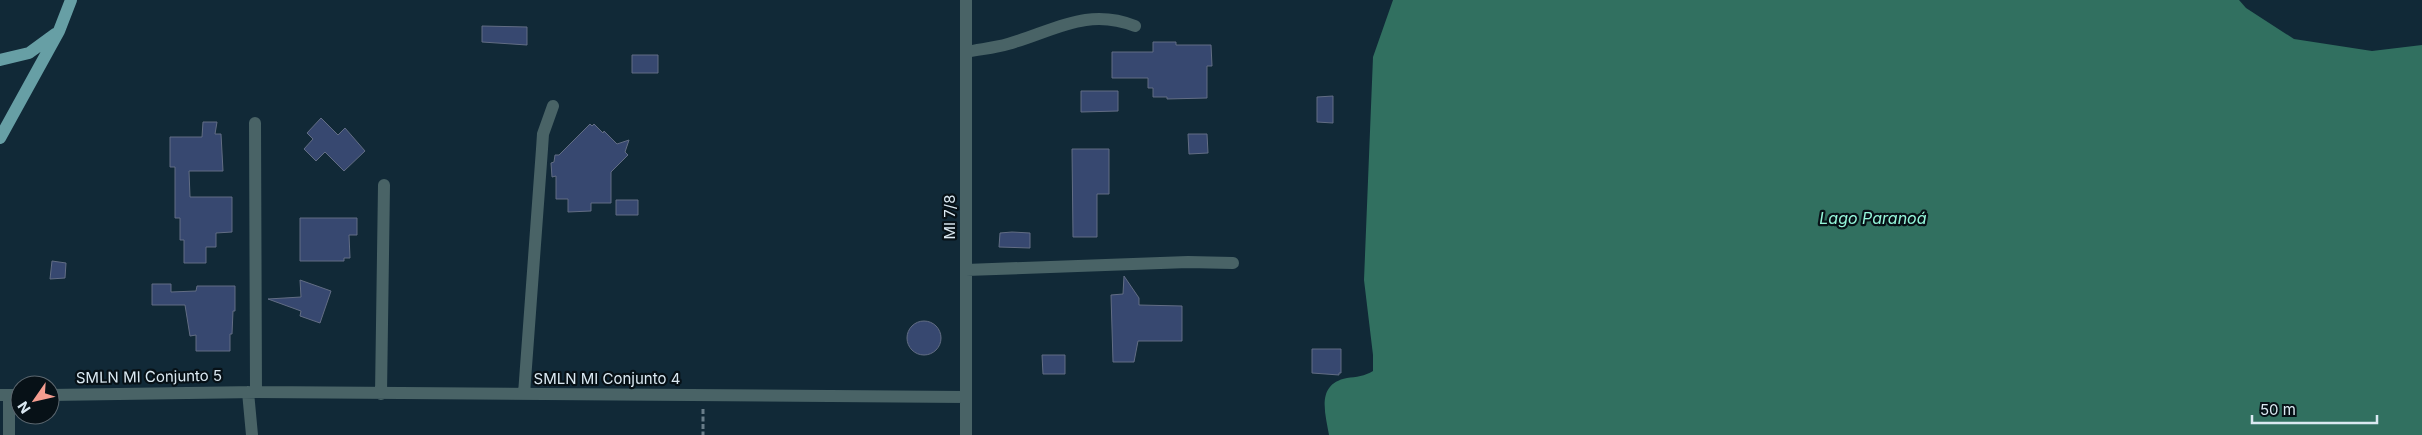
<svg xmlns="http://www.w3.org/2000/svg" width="2422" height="435" viewBox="0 0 2422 435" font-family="Inter,sans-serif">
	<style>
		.water { fill: #317060 }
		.building { fill: #374870; stroke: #626d84 }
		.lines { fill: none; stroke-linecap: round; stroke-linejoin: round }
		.path { stroke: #697d89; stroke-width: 3; stroke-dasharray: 5 2.5; stroke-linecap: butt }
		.minor { stroke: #496366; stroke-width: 12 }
		.major { stroke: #679fa5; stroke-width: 12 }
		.labels { text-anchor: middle; stroke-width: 4.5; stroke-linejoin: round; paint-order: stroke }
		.street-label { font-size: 15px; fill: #dbe9f2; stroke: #071117 }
		.water-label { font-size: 16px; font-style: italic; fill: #95f6da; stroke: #071117 }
	</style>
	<rect width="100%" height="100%" fill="#112937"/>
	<path class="water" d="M1393,0H2239L2246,8L2294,39L2372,51L2422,45V435H1329C1325,412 1316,384 1347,378C1356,377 1365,376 1373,371V355L1364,280L1373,57Z"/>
	<path class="building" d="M482,26L527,27V45L482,42Z
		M1153,42H1176V45H1211L1212,66H1207V98L1167,99V97H1153V88H1148V78H1112V52H1153Z
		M632,55H658V73H632Z
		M1081,91H1118V111L1081,112Z
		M1333,96V123L1317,122V97Z
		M321,118L338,135L345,128L365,151L344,171L325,152L316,161L304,149L313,139L307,133Z
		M203,122H217L215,134H221L223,171H189L190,197H232V232L216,233V247H206V263H184V240H180V218H175V167H170V137H202Z
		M590,124L592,126L594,124L603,133L604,131L617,144L629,140L625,152L628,155L611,172V203H591V211L568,212V199H556V176L552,177L551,163L554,162L555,155H559Z
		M1188,134H1207L1208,153L1189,154Z
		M1072,149H1109V194H1097V237H1073Z
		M616,200H638V215H616Z
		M300,218H357V235H349L350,258H344V261H300Z
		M1012,232L1030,233V248L999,247L1000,233Z
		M52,261L66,263L65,278L50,279Z
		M1124,276L1139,298V305L1182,306V341H1138L1134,362H1113L1111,295L1123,294Z
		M300,280L331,291L320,323L300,316L301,311L268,299L301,297Z
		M152,284H171V292L196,291L197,286H235V311H233L232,334H230V351H196V335L190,336L185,305H152Z
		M907 338a17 17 0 1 1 34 0a17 17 0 1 1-34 0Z
		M1312,349H1341V373H1339V375L1312,373Z
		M1042,355H1065V374H1043Z"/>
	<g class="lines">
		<path class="path" d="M703,409V435"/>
		<path class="minor" d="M966,52C980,49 995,48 1008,44C1054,31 1087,7 1135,26
			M255,123L256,392
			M966,270L1188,262L1233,263
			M248,392L252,435
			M381,394L384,185
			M524,394L542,149L543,134L553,106
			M0,395H20
			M50,395L256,392L966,397
			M9,435V395
			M966,435V0"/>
		<path class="major" d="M0,60L29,53L55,34
			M0,138L59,31L71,0"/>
	</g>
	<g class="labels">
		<g class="street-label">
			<text transform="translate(950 217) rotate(-90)" y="5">MI 7/8</text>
			<text transform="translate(149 377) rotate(-1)" y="5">SMLN MI Conjunto 5</text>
			<text x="607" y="384">SMLN MI Conjunto 4</text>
		</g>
		<g class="water-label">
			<text x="1873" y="224">Lago Paranoá</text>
		</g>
	</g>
	<g transform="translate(35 400) rotate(236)"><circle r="24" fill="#071117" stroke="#5c676f"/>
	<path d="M0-4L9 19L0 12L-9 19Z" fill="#f59d90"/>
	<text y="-8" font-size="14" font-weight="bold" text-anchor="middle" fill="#dbe9f2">N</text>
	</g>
	<path d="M2252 415v8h125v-8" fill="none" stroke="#dbe9f2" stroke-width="2.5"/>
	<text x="2260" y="415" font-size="15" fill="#dbe9f2" stroke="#071117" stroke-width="4" paint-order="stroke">50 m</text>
</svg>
